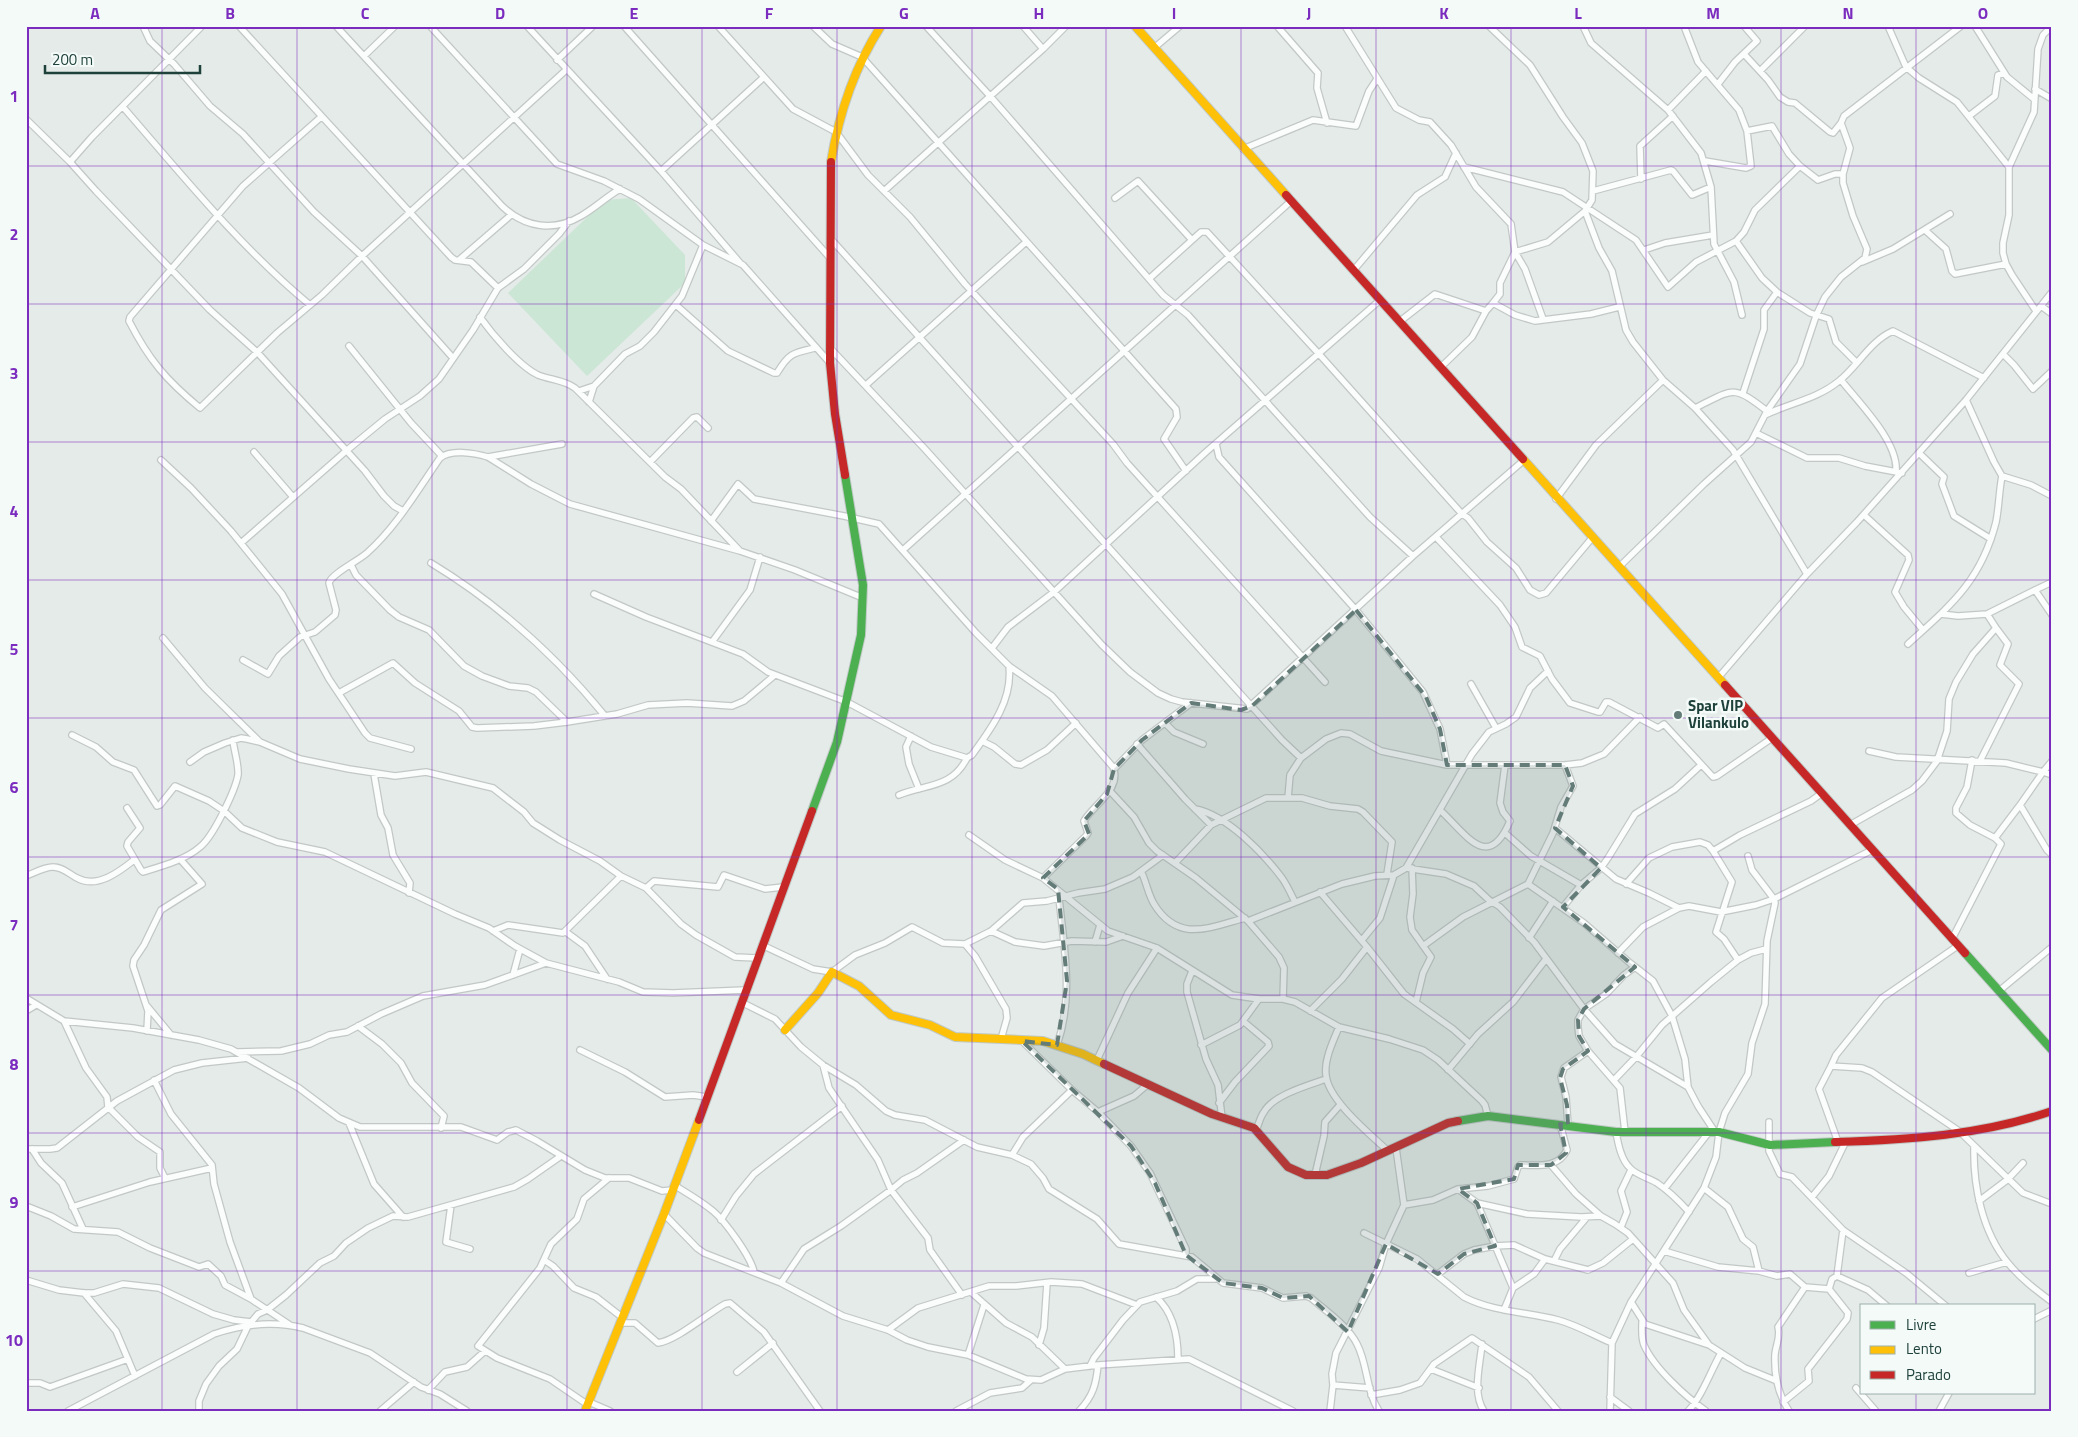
<svg xmlns="http://www.w3.org/2000/svg" width="2078" height="1437" viewBox="0 0 2078 1437" font-family="'Titillium Web',sans-serif">
	<style>
		.garden { fill: #cce6d6 }
		.lines { fill: none; stroke-linecap: round; stroke-linejoin: round }
		.street-casing { stroke: #c2c8c6; stroke-width: 8 }
		.fast-casing { stroke: #c0c9c6; stroke-width: 10 }
		.slow-casing { stroke: #c0c9c6; stroke-width: 10 }
		.jam-casing { stroke: #c0c9c6; stroke-width: 10 }
		.street { stroke: #fbfcfc; stroke-width: 5.5 }
		.fast { stroke: #4caf50; stroke-width: 8 }
		.slow { stroke: #ffc107; stroke-width: 8 }
		.jam { stroke: #c62828; stroke-width: 8 }
		.marked { fill: #647c78; fill-opacity: 0.2; stroke: #647c78; stroke-width: 4; stroke-dasharray: 10 6; stroke-linejoin: round }
		.grid { fill: none; stroke: #7b2cbf; stroke-width: 1; stroke-opacity: 0.55 }
		.poi-dot { fill: #647c78; stroke: #f3faf7; stroke-width: 2 }
		.labels { text-anchor: middle; stroke-width: 5; stroke-linejoin: round; paint-order: stroke }
		.poi-label { font-size: 15px; font-weight: bold; fill: #1f413b; stroke: #f3faf7; text-anchor: start }
		.neatline { fill: none; stroke: #7b2cbf; stroke-width: 2 }
		.grid-label { font-size: 16px; text-anchor: middle; font-weight: bold; fill: #7b2cbf }
	</style>
	<rect width="100%" height="100%" fill="#e5ebe9"/>
	<path class="garden" d="M631,198L685,255V283L587,376L508,293L605,200Z"/>
	<g class="lines">
		<g class="street-casing">
			<path id="street" d="M143,26L150,41L174,64L210,106L243,134L314,212L362,256L453,358
				M239,26L451,257L455,260L471,262L498,288
				M336,26L502,206C525,228 554,232 581,216C595,208 606,197 620,189
				M430,26L557,164L604,181L639,199L703,245L743,265L830,363
				M527,26L661,171L741,264
				M624,26L831,259
				M718,26L793,109L836,132L868,175L910,217L965,284L1113,444L1127,463L1325,682
				M813,26L832,44L862,57L1176,409L1177,417L1164,439L1186,471
				M926,26L990,96L1163,295L1188,315L1370,517L1413,556L1523,461
				M1277,26L1318,73L1317,88L1327,123
				M1345,26L1396,108L1419,120L1430,122L1451,145L1476,187L1511,224L1515,252L1500,283V294L1493,303
				M1489,26L1530,65L1563,117L1582,143L1593,171L1592,200L1585,211L1599,248L1612,271L1626,330L1633,342L1663,380L1695,408L1733,450L1807,574
				M1583,26L1591,43L1668,110L1701,153L1711,187L1714,244L1734,282L1742,315
				M1684,26L1698,62L1739,110L1747,131L1772,126L1789,154L1800,166L1818,180L1835,174H1843
				M1888,26L1906,67L1919,78L1957,102L2009,167V215L2003,243V253L2006,264L2012,275L2036,311
				M1975,26L2007,77L2034,99
				M1154,48L1180,26
				M1043,49L1066,26
				M1744,54L1768,80L1780,97L1788,102L1795,103L1830,132L1833,133L1841,123
				M364,56L395,26
				M557,60L593,26
				M1760,71L1805,26
				M1718,84L1735,62L1757,41L1744,26
				M2035,89L2052,99
				M123,107C182,175 240,247 310,305
				M1668,110L1706,71
				M1969,116L1995,96L1998,75L2004,73
				M321,117L243,186L130,317L129,321C149,360 166,380 200,408L277,333L322,295L362,256L566,70
				M26,119L70,162L96,191L210,310L257,352L365,471L384,496L394,506L403,511
				M1243,149L1313,120L1356,126L1369,91L1377,79
				M1705,161L1746,168L1751,166L1747,131
				M70,162L92,137L202,26
				M1464,167L1563,192L1636,240L1668,287L1696,262L1736,241L1744,232L1755,210L1800,166
				M2009,167L2034,112L2038,49L2043,35L2052,26
				M661,171L764,77
				M1641,179L1640,146L1673,116
				M884,191L1043,49L1023,26
				M1593,191L1671,170L1673,171L1692,195L1711,187
				M1115,198L1138,181L1192,240
				M1926,231L1946,249L1952,271L1955,274L2006,264
				M830,238L1282,740L1301,758
				M1736,241L1762,278L1777,292L1810,313L1829,319L1836,342L1857,363
				M1644,250L1665,243L1713,235
				M459,260L511,215
				M1862,262L1893,249L1950,214
				M1353,271L1417,195L1445,177L1456,153
				M1150,278L1201,232H1207L1319,354L1462,514L1468,518L1487,542L1516,568L1530,590L1539,595L1546,593L1592,538
				M676,305L728,351L774,373H777C789,353 793,353 815,348
				M2041,306L2052,314
				M480,317C492,334 519,366 538,375C551,380 564,380 575,388L665,477L681,489L739,550
				M1543,319L1525,269L1515,252L1548,242L1585,211
				M1399,322L1435,294L1486,311
				M349,346L411,423L442,456
				M830,348L924,448L1102,645L1130,672L1158,693L1171,699L1182,702L1247,709L1413,556
				M2003,354L2014,365L2033,389L2052,371
				M1440,368L1472,337L1486,311L1493,303L1515,315L1535,321L1591,314L1619,307
				M1841,380C1859,403 1899,442 1896,472
				M866,385L1026,242
				M579,391L594,386L625,354L640,346L654,332L682,296L703,245
				M1743,393L1764,329V310L1777,292
				M1966,400L1994,462L2002,476
				M589,402L594,386
				M1695,408C1734,389 1732,384 1767,411
				M1765,415C1790,403 1817,399 1839,381C1858,366 1870,341 1893,331L1984,378
				M1756,433L1807,458H1839L1865,466L1902,473
				M1216,444L1219,457L1356,610L1423,692L1440,729L1447,765
				M254,452L293,497
				M1919,453L1944,477L1942,484L1954,516L1991,539
				M488,457L562,444
				M161,460L191,488L231,531L282,594L329,679L365,733L370,738L411,749
				M650,462L693,418L697,417L708,428
				M1556,499L1596,445L1663,380
				M1864,515L1908,555L1909,560L1895,592L1904,607L1923,630
				M711,521L738,484L754,499L844,516L879,524L976,633L1009,666L1052,696L1113,767C1122,789 1094,804 1084,821L1088,833L1086,836L1043,878
				M1436,537L1500,605L1515,627L1522,647L1540,656L1552,679L1570,703L1598,712H1600L1606,702H1609L1658,728L1664,724L1713,777L1717,776L1772,738
				M241,543L346,451L385,419L420,396L439,379L473,330L498,288L524,269L559,234L569,221
				M903,550L1290,202
				M431,563C497,603 556,656 605,716
				M351,565L356,575L390,610L399,617L429,630L464,666L482,676L509,686L528,688L536,692L567,722
				M1619,567L1704,484L1751,442L1767,411L1800,364L1816,316L1825,297L1841,277L1865,258L1867,249L1853,216L1843,183V174L1850,148L1841,123L1844,116L1961,26
				M2052,582L2035,590L2052,615
				M594,594L646,617L743,654L768,672L847,702L931,747L967,758L972,755C991,729 1013,700 1009,666
				M1941,614L1958,616L1987,614
				M163,638L205,688L260,742
				M712,642L750,590L760,557
				M1908,644C1951,605 1981,581 1996,522C1999,507 1999,491 2002,476L2031,485L2052,496
				M992,648L1008,627L1054,592L1206,452L1379,301
				M243,660L268,674L279,656L300,637L315,632L335,615L336,610L329,583C331,574 358,561 367,553C397,526 417,491 440,458C451,449 474,453 488,457L531,484L570,504L740,551L795,570L863,598
				M1718,678L1807,574L1857,522L1966,400L2052,292
				M1471,684L1496,728
				M339,693L393,663L415,683L459,711L472,727L477,728L534,726L567,722L617,714L648,705L687,703L732,706L744,701L775,675
				M1165,723L1174,732L1203,744
				M72,735L96,747L113,762L134,770L157,806L160,805L175,786L209,801L224,811L242,828L277,842L325,852L455,914L489,928L515,946L546,963L619,982L643,992L673,993L745,990
				M911,736L906,747L909,764L919,789
				M982,741L994,747L1015,764L1021,765L1047,750L1076,723
				M1137,744L1185,799L1211,825
				M1869,751L1896,757L2006,763L2043,772L2020,805L2047,850L2052,855
				M1972,760L1967,787L1956,808V813L1970,825L1995,838
				M1980,761L2019,684L2000,665L2008,644L1996,628
				M2052,761L2043,772L2052,775
				M190,762L204,752L225,743L241,738L247,739L260,742L300,759L349,769L395,776L426,772L493,788L524,812L533,823L560,840L600,861L621,876L646,888L681,924L696,935L735,957L757,958
				M1114,769L1142,740L1191,703
				M374,774L381,815L388,828L393,855L410,883L409,893
				M1109,790L1134,817L1149,843L1157,851L1196,878L1248,921L1279,957L1284,968L1283,999
				M899,795C927,784 952,788 967,758
				M1288,798L1290,775L1301,758L1326,739L1341,733L1350,734L1381,751L1447,765H1565L1582,763L1604,754L1640,717
				M127,808L140,828L128,842L127,846L141,870L143,872C162,866 185,860 200,847C213,837 235,791 238,775C239,765 234,751 233,740
				M1195,809C1227,815 1263,853 1282,878C1287,885 1291,894 1295,902
				M1440,810C1466,834 1488,873 1510,821L1503,812L1500,803L1505,765
				M1850,825L1912,790L1922,781L1937,761L1947,731L1949,699L1956,682L1973,654L1996,628L1987,614L2035,590
				M1555,828L1616,879L1649,893L1679,908
				M1505,833L1531,856L1581,885
				M969,835L1005,860L1043,878L1108,931L1157,948L1232,995L1259,999H1283L1295,1002L1339,1027L1389,1039L1423,1050L1438,1060L1482,1101L1485,1105L1488,1116
				M1713,851L1740,835L1811,801L1822,793
				M1175,863L1211,825L1266,798H1302L1330,806L1358,809L1363,812L1392,842L1387,874
				M1406,868L1446,874L1474,886L1489,900L1500,907L1534,942L1584,1009L1615,1044L1688,1087L1698,1106L1715,1132
				M1412,868L1413,894L1410,917L1412,930L1431,957L1423,973L1416,1002
				M1141,871C1146,881 1148,894 1154,904C1178,943 1208,928 1245,918
				M26,876C34,873 44,867 53,867C63,867 69,874 77,878C97,889 119,872 134,860
				M1528,884L1584,923L1630,963L1653,981L1672,1016L1685,1059L1688,1087
				M1626,884L1649,858L1672,847L1700,842L1708,845L1713,851L1732,882L1716,932L1724,939L1738,960
				M646,888L654,881L718,887L724,875L765,889L783,887
				M1320,892L1367,947L1404,994L1453,1029L1470,1044
				M1563,907L1581,885L1601,868L1608,858L1635,814L1675,789L1701,765
				M1248,921L1342,884L1375,876L1394,875L1406,868L1472,754L1489,732L1506,724L1516,717L1530,688L1548,671
				M493,931L508,925L563,933L621,876
				M991,931L1015,942L1044,946L1072,941L1106,942L1123,936
				M566,932L585,946L607,979
				M1529,938L1553,901
				M1952,939L2001,844L1995,838L2020,805
				M1362,940L1380,918L1394,875
				M1095,942L1100,925
				M965,944L975,956L1006,1009L1007,1018L1001,1039
				M762,945L813,969L832,972L855,955L885,943L912,927L943,943L965,944L991,931L1023,903L1047,901L1078,893L1105,889L1133,877L1163,855
				M1959,945L1882,998L1836,1055L1831,1066L1862,1068L1872,1072L1959,1131L2023,1193L2052,1204
				M1423,946L1463,917L1528,884L1553,833L1561,807L1573,786L1565,765
				M1618,953L1643,927L1679,908L1689,906L1721,912L1756,905L1774,899L1872,850
				M1192,971L1187,984V992L1206,1059L1218,1085L1222,1118
				M513,975L520,949
				M1999,991L2052,947
				M26,998L64,1021L133,1028L199,1040L231,1049L299,1088L339,1118L360,1127H461L497,1140L508,1132L516,1130L537,1141L585,1170L605,1178H629L662,1191L672,1190
				M741,1002L775,1019L801,1047L823,1065L856,1085L886,1111L895,1115L925,1120L977,1147L1012,1155L1031,1164L1043,1178L1049,1189L1097,1219L1119,1244L1192,1257L1223,1283L1262,1288L1283,1298L1306,1296L1311,1298C1326,1311 1348,1326 1357,1344C1368,1365 1366,1391 1379,1411
				M147,1006L171,1035
				M26,1011L36,1005
				M1310,1011L1342,979L1367,947
				M64,1021L86,1068L107,1097L108,1107L138,1137L160,1152V1168L165,1178
				M358,1026L382,1044L401,1063L412,1083L444,1116L441,1128
				M1339,1027C1333,1041 1324,1060 1326,1075C1328,1100 1370,1134 1388,1151
				M147,1031L148,1011L133,966L134,960L144,945L161,910L202,884L180,859
				M1022,1041L1072,1090L1098,1112L1134,1096L1147,1085
				M1057,1045C1074,997 1064,947 1059,898
				M1201,1045L1240,1025L1259,999
				M580,1050L625,1072L665,1097L693,1095L707,1097
				M237,1052L281,1051L310,1044L329,1035L347,1032L381,1014L423,996L485,985L546,963
				M1097,1060L1128,993L1157,948
				M823,1065L829,1088L878,1160L891,1190L928,1238L930,1250L962,1295
				M1831,1066L1819,1089L1838,1142
				M1448,1070L1478,1034L1513,1002L1546,959
				M154,1080L171,1114L212,1165L214,1184L230,1242L251,1299L290,1325
				M1614,1080L1636,1057L1662,1025L1711,982L1738,960L1751,953L1766,949
				M1219,1103L1235,1082L1269,1046L1268,1042L1243,1021
				M1098,1112L1131,1146L1150,1173L1186,1249V1255
				M1769,1122V1151L1780,1174L1792,1177L1843,1230L1906,1273L1946,1306
				M349,1123L374,1184L403,1217
				M1568,1125L1566,1097L1561,1077L1564,1068L1588,1051
				M1256,1130C1259,1124 1260,1117 1264,1112C1273,1095 1309,1085 1326,1079
				M1616,1132C1618,1143 1621,1160 1630,1168C1636,1175 1649,1178 1657,1183C1669,1191 1679,1201 1689,1212
				M1625,1132L1620,1088L1588,1051L1579,1036L1578,1027V1020L1584,1009L1606,994L1624,975L1635,967
				M1974,1146C1973,1185 1982,1232 2008,1263C2020,1278 2036,1290 2052,1302
				M1396,1148L1404,1205
				M26,1149H50L57,1148L117,1101L174,1070L202,1063L248,1058
				M32,1149L41,1163L62,1183L83,1229
				M1012,1155L1023,1137L1072,1090
				M1551,1165L1576,1194L1601,1216
				M1315,1175L1324,1136L1325,1122L1340,1105
				M674,1185C687,1193 701,1201 713,1211C725,1221 751,1257 754,1272
				M1665,1188L1709,1132
				M1704,1188L1728,1207L1743,1239L1753,1247L1759,1271L1777,1276L1790,1274L1805,1287L1829,1289L1832,1279L1837,1276L1868,1290L1887,1306
				M1458,1189L1488,1186L1514,1179L1518,1167L1520,1165C1537,1165 1558,1169 1567,1150L1560,1124
				M1812,1197L1829,1176L1846,1141
				M1979,1201L2007,1180L2023,1163
				M1477,1203L1513,1288
				M451,1205L446,1242L470,1249
				M26,1206L51,1216L74,1229L118,1232L150,1248L199,1267L208,1264L221,1276L225,1285L251,1299
				M72,1207L150,1182L212,1168
				M664,1214L697,1248L704,1253L781,1283L843,1316L888,1330L907,1340L928,1347L968,1355L1026,1379L1041,1380L1065,1369L1098,1365L1189,1359L1293,1411
				M721,1220L736,1196L754,1174L842,1106
				M1621,1227L1627,1212L1621,1191L1631,1170
				M1364,1233L1417,1259L1464,1297C1493,1312 1527,1312 1558,1320C1577,1325 1595,1336 1612,1343
				M1664,1251L1718,1267L1759,1271
				M544,1260L553,1266L574,1288L596,1297L623,1318
				M1554,1261L1560,1249L1587,1217
				M1969,1273L2007,1262
				M1438,1274L1464,1254L1474,1250L1495,1246L1514,1245L1545,1259
				M1837,1276L1843,1230
				M26,1280L59,1290L84,1293H94L123,1284L159,1288L213,1314L234,1320L251,1322
				M781,1283L804,1249L841,1226L891,1190L903,1180L917,1173L964,1140
				M84,1293L116,1331L135,1376
				M972,1293L1006,1323L1032,1337L1065,1369
				M1156,1297C1173,1312 1178,1337 1178,1359
				M1631,1302L1645,1324L1709,1345L1745,1368L1777,1381
				M1504,1310L1513,1288L1534,1274L1545,1259L1588,1270L1603,1263L1633,1239
				M2034,1319L2052,1310
				M1642,1322C1642,1330 1641,1338 1644,1345C1654,1368 1686,1397 1706,1411
				M621,1323H635L658,1343C677,1340 707,1314 725,1304L730,1303L764,1332L820,1411
				M888,1330L918,1308L989,1286H1016L1051,1282L1082,1284L1137,1305
				M1482,1344C1480,1364 1472,1394 1484,1411
				M1039,1345L1044,1328L1047,1283
				M968,1355L984,1305
				M1090,1366L1094,1358L1123,1320L1140,1302L1177,1291L1197,1279H1215
				M1431,1369L1479,1388
				M737,1372L773,1343
				M26,1383H40L50,1387L128,1359
				M1333,1385L1370,1388
				M1856,1388L1876,1411
				M428,1390L445,1372L467,1367L485,1351
				M1371,1395L1400,1390L1420,1383L1434,1364L1472,1338L1529,1377L1558,1411
				M1610,1397L1629,1411
				M589,1402L610,1411
				M1783,1402L1809,1381L1808,1369L1847,1319L1848,1313L1829,1289
				M588,1405L550,1379L497,1358L478,1346L540,1268L551,1244L577,1219L584,1199L609,1178
				M68,1411L214,1334C243,1324 274,1321 303,1328L370,1353L421,1387L440,1394L467,1411
				M199,1411V1401L206,1384L219,1366L237,1349L248,1326L258,1314L267,1310L286,1295L320,1263L334,1256L346,1243L368,1228L393,1216L408,1217L514,1187L528,1179L561,1156
				M380,1411L414,1382
				M956,1411L990,1393L1022,1388L1031,1380
				M1079,1411C1093,1396 1096,1385 1098,1365
				M1330,1411L1333,1385L1332,1374L1336,1353L1379,1268L1386,1244L1404,1205L1433,1200L1458,1189L1477,1203L1527,1214L1581,1217L1601,1216L1615,1224L1628,1233L1673,1283L1684,1310L1709,1345
				M1610,1411L1612,1343L1631,1302L1704,1188L1716,1157L1719,1132L1725,1113L1748,1074L1752,1043L1765,1004L1767,941L1775,903L1774,899L1752,870L1748,856
				M1688,1411C1702,1397 1711,1370 1721,1353
				M1789,1411C1778,1394 1774,1374 1775,1354C1776,1344 1781,1337 1778,1327L1805,1287
				M1939,1411L1949,1393"/>
		</g>
		<g class="fast-casing">
			<path id="fast" d="M812,811L837,742L861,635L863,585L845,475
				M1965,953L2052,1050
				M1458,1121L1488,1116L1616,1132H1719L1770,1145L1835,1142"/>
		</g>
		<g class="slow-casing">
			<path id="slow" d="M1135,26L1286,195
				M831,162C839,113 854,68 881,26
				M1523,459L1725,685
				M785,1030L818,993L832,972L859,986L891,1015L930,1025L955,1037L1043,1041L1083,1054L1104,1064
				M585,1411L664,1214L699,1120"/>
		</g>
		<g class="jam-casing">
			<path id="jam" d="M831,162L830,363L835,414L845,475
				M1286,195L1523,459
				M1725,685L1965,953
				M1104,1064L1212,1114L1254,1128L1288,1167L1306,1175H1327L1361,1163L1448,1123L1458,1121
				M699,1120L812,811
				M1835,1142C1909,1140 1982,1135 2052,1111"/>
		</g>
		<use href="#street" class="street"/>
		<use href="#fast" class="fast"/>
		<use href="#slow" class="slow"/>
		<use href="#jam" class="jam"/>
	</g>
	<path class="marked" d="M1356,610L1426,697L1440,729L1447,765H1565L1573,786L1555,828L1601,868L1563,907L1635,967L1584,1009L1578,1020L1579,1036L1588,1051L1563,1069L1560,1078L1567,1105L1568,1125L1560,1124L1566,1153L1551,1165H1518L1514,1179L1458,1189L1477,1203L1495,1246L1464,1254L1438,1274L1386,1244L1348,1332L1309,1296L1283,1298L1262,1288L1223,1283L1186,1255L1155,1183L1131,1146L1022,1041L1057,1045L1067,981L1058,889L1043,878L1089,834L1084,821L1107,794L1114,769L1142,740L1191,703L1241,710L1252,706Z"/>
	<path class="grid" d="M162,26V1411M297,26V1411M432,26V1411M567,26V1411M702,26V1411M837,26V1411M972,26V1411M1106,26V1411M1241,26V1411M1376,26V1411M1511,26V1411M1646,26V1411M1781,26V1411M1916,26V1306M26,166H2052M26,304H2052M26,442H2052M26,580H2052M26,718H2052M26,857H2052M26,995H2052M26,1133H2052M26,1271H2052M1916,1393V1411"/>
	<circle class="poi-dot" cx="1678" cy="715" r="5"/>
	<g class="labels">
		<g class="poi-label">
			<text x="1688" y="711">Spar VIP<tspan x="1688" dy="17">Vilankulo</tspan></text>
		</g>
	</g>
	<rect width="2078" height="1437" fill="none" stroke="#f3faf7" stroke-width="55"/>
	<rect x="1860" y="1304" width="175" height="90" fill="#f3faf7" stroke="#9eb0ac"/>
	<rect x="1870" y="1321" width="25" height="8" fill="#4caf50" stroke="#9eb0ac"/>
	<text x="1906" y="1330" font-size="15" fill="#1f413b">Livre</text>
	<rect x="1870" y="1346" width="25" height="8" fill="#ffc107" stroke="#9eb0ac"/>
	<text x="1906" y="1354" font-size="15" fill="#1f413b">Lento</text>
	<rect x="1870" y="1371" width="25" height="8" fill="#c62828" stroke="#9eb0ac"/>
	<text x="1906" y="1380" font-size="15" fill="#1f413b">Parado</text>
	<path d="M45 65v8h155v-8" fill="none" stroke="#1f413b" stroke-width="2.5"/>
	<text x="52" y="65" font-size="15" fill="#1f413b" stroke="#f3faf7" stroke-width="4" paint-order="stroke">200 m</text>
	<rect x="28" y="28" width="2022" height="1382" class="neatline"/>
	<g class="grid-label">
		<text x="95" y="19">A</text>
		<text x="230" y="19">B</text>
		<text x="365" y="19">C</text>
		<text x="500" y="19">D</text>
		<text x="634" y="19">E</text>
		<text x="769" y="19">F</text>
		<text x="904" y="19">G</text>
		<text x="1039" y="19">H</text>
		<text x="1174" y="19">I</text>
		<text x="1309" y="19">J</text>
		<text x="1444" y="19">K</text>
		<text x="1578" y="19">L</text>
		<text x="1713" y="19">M</text>
		<text x="1848" y="19">N</text>
		<text x="1983" y="19">O</text>
		<text x="14" y="102">1</text>
		<text x="14" y="240">2</text>
		<text x="14" y="379">3</text>
		<text x="14" y="517">4</text>
		<text x="14" y="655">5</text>
		<text x="14" y="793">6</text>
		<text x="14" y="931">7</text>
		<text x="14" y="1070">8</text>
		<text x="14" y="1208">9</text>
		<text x="14" y="1346">10</text>
	</g>
</svg>
